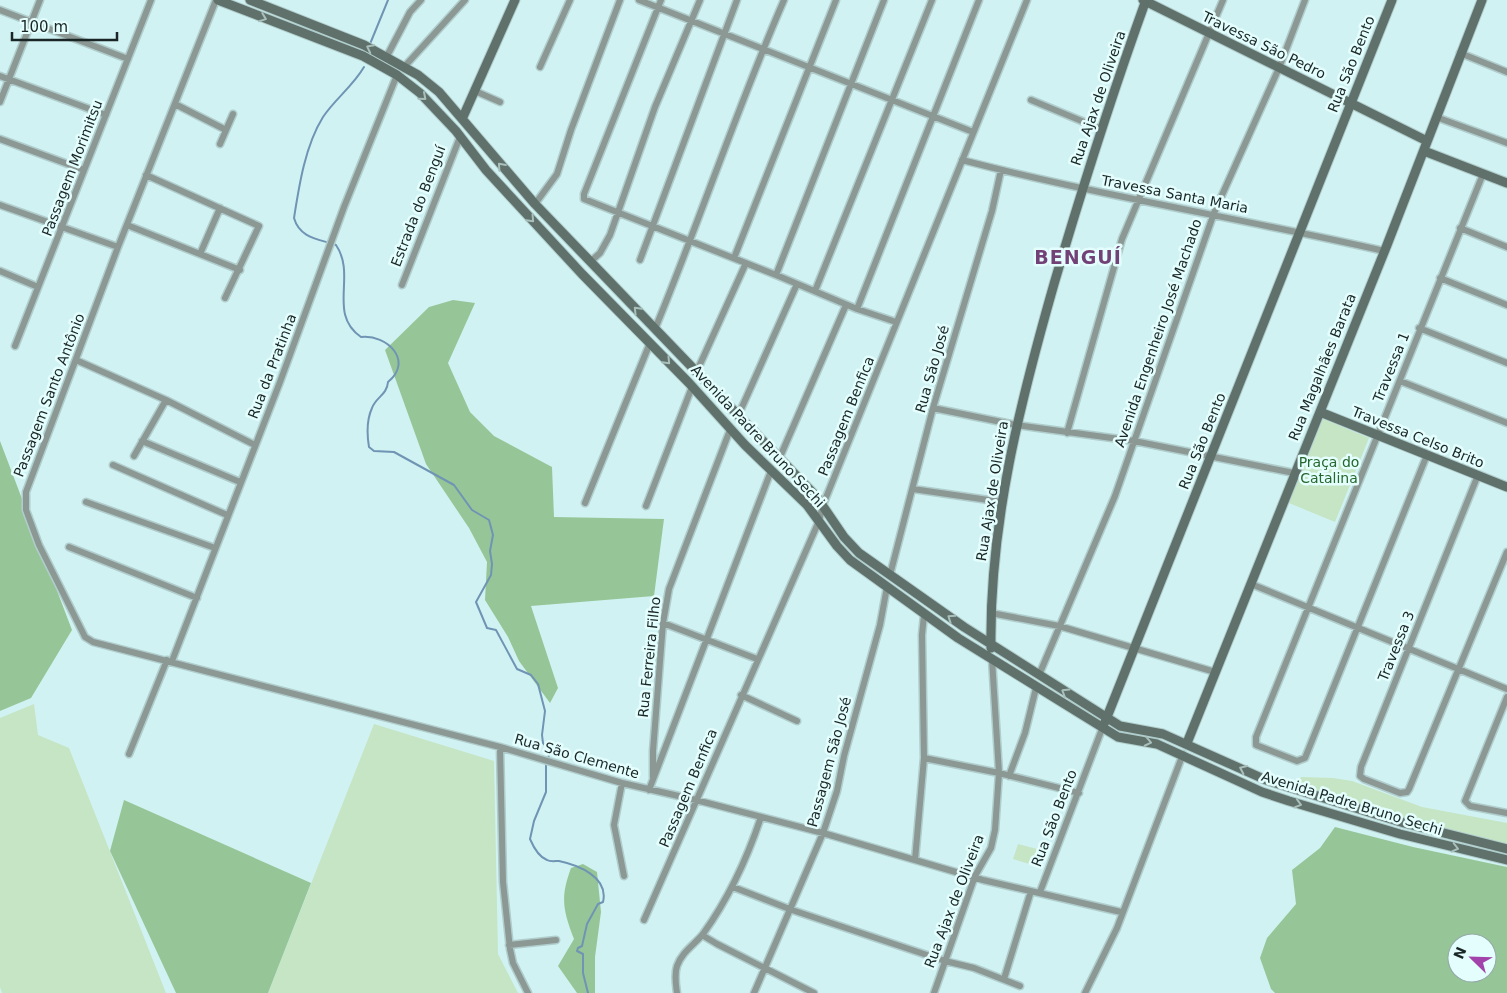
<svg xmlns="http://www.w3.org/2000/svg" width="1507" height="993" viewBox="0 0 1507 993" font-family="'DejaVu Sans',sans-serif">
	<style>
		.green { fill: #c5e5c5 }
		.forest { fill: #96c697; fill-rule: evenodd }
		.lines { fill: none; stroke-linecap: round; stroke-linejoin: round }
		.stream { stroke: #6f94b4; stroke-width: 2 }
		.street-casing { stroke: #b0cdcd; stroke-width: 9 }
		.secondary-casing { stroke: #b0cdcd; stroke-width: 11 }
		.street { stroke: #8c9893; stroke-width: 6 }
		.secondary { stroke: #5f716a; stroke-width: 9 }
		.oneway { stroke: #a8bfbb }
		.labels { text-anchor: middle; stroke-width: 5; stroke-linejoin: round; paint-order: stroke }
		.street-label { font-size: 14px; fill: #1a2626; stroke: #e4fefe }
		.park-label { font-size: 14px; fill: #25672c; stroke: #e4fefe }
		.district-label { font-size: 19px; font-weight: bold; letter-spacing: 1px; fill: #724277; stroke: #e4fefe }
	</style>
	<rect width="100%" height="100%" fill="#d1f2f2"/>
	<path class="green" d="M1323,419L1369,438L1335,522L1289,503Z
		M34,704L38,735L69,748L166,993H2L0,987V718Z
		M374,724L494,761L498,954L518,993H268Z
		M1301,777L1333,778L1352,781L1422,807L1507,823V848L1294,791Z
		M1018,844L1037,849L1033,865L1013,859Z"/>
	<path class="forest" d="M453,300L475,303L448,363L470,412L494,436L552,467L554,517L664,519L654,596L531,606L558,688L550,703L519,661L508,637L485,600L487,562L469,528L426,464L385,350L429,307Z
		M0,441L72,630L31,698L0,711Z
		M124,800L311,883L268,993H176L110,851Z
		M1335,827L1413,847L1507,867V993H1275L1271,989L1260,958L1267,938L1296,904L1292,870L1320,848ZM1457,943H1487V973H1457Z
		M583,864L597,872L601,912L595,957V993H577L558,966L574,939C563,910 560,898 571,868Z"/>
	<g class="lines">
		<path class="stream" d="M370,44L388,0
			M364,67C353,86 335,99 323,117C305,146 299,186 294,218C300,239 320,239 336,245C357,276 327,313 361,337C387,334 414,361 388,382C387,395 376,397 372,408C367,419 367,435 369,447L374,451L394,452L454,485L472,510L489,520L493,535L490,551L492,564L491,575L476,602L487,628L496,630L517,669L531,675L538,684L545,711L542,735L543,743L550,752L548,758
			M546,763V792L534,821L530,839C533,846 539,857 547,860C550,862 555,861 559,861C578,865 609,877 603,902L598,904L587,924L582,946L578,948L577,951L583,954V973L588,993"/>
		<g class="street-casing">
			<path id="street" d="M216,0L118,247L26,492V510L39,545L85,637L93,642L500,747L622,783L696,800L823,833L983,880L1121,912
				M639,0L973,132
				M661,0L584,194V199L776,275L857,309L896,322
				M0,10L128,59
				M1460,53L1507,72
				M387,56L410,12L421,0
				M405,66L465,0
				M540,67L570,0
				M0,76L106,115
				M475,91L500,102
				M1031,100L1101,129
				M0,102L40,0
				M175,104L226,130
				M1436,117L1507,143
				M0,139L84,170
				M220,144L233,114
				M962,160C1101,196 1244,219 1384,251
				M146,175L259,226L225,298
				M535,204L557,174L571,130L620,0
				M0,205L118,247
				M127,225L240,270
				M1460,228L1507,247
				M200,254L220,208
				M734,258L836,0
				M640,260L737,0
				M590,262L600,253L610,235L655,107L700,0
				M0,271L38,287
				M776,275L884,0
				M1440,278L1507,305
				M402,285L460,137
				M815,291L932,0
				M857,309L979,0
				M1419,328L1507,363
				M655,329C700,220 737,108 784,0
				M15,346L151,0
				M76,360L166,400L255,445
				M697,371L746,263
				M1400,381L1507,423
				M933,408L1016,425L1134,441L1294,473
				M738,416L797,284
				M1067,433L1122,239L1223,0
				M142,441L240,482
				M1427,455L1305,758L1297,761L1256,745V737L1483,174
				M134,456L166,400
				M780,457L846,305
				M113,465L227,515
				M1478,475L1361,767L1360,776L1364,779L1400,793L1407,792L1409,789L1507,552
				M913,489L1002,502
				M86,502L215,548
				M585,503L650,343
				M646,506L692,387
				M69,547L197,598
				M890,575L933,408L992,211L1001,170
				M1251,584L1507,689
				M991,613L1059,626L1215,672
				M663,623L757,659
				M172,661L280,382L344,207L397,75
				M1039,675L1115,496L1214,213L1279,68L1305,0
				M741,695L797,721
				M1507,697L1465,801L1470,806L1507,813
				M500,747L503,882L510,949L513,963L528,993
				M129,754L167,660
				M924,758L999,773L1079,793
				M1009,776L1025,733L1036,688
				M653,777V751L663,623L669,589L730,430
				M622,783L614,825L624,876
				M649,790L771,471
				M915,860L924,758L922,635L924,615
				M733,887L792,910L945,961L974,968L1020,986
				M1040,892L1102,729
				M644,920L819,521L823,505L1027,0
				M702,935L717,944L814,993
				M509,945L556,940
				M1004,979L1031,891
				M677,993C676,985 674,975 677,966C682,952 694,945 703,934C729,898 747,859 761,817
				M754,993L823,833L837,791L844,756L880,625L887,587
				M934,993L975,876L991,848L995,830L999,773L992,659
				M1085,993L1117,928L1183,754"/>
		</g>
		<g class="secondary-casing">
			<path id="secondary" d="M218,0L363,56L397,75L420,93L456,131L486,170L582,274L689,383L745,445L807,505L837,546L850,560L958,638L1118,737L1157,744L1262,792L1289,801L1400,834L1507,860
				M250,0L364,45L418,75L439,92L535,204L816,496L844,537L859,553L964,627L1120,726L1163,734L1266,780L1404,823L1507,849
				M1143,0L1427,141
				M463,117L515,0
				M1424,151L1507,183
				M1320,412L1507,487
				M991,648C989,524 1020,403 1054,284C1082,189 1112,94 1146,0
				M1105,722L1392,0
				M1187,743L1387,245L1482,0"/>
		</g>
		<use href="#street" class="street"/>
		<use href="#secondary" class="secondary"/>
	</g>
	<defs><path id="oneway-chevron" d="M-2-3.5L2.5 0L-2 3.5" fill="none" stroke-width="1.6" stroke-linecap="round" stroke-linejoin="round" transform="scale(1.25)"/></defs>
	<g class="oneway">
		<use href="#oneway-chevron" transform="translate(263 18) rotate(21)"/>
		<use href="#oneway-chevron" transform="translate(370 48) rotate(-153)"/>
		<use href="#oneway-chevron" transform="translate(423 97) rotate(41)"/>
		<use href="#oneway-chevron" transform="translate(501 166) rotate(-132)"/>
		<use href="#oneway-chevron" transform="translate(531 219) rotate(47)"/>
		<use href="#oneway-chevron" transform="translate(637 310) rotate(-134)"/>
		<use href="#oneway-chevron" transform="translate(667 361) rotate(46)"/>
		<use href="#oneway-chevron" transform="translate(951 618) rotate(-146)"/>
		<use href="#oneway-chevron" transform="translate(1065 692) rotate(-148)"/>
		<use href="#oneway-chevron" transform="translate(1148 742) rotate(12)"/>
		<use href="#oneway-chevron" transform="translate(1243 769) rotate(-155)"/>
		<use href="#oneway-chevron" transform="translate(1298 804) rotate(17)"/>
		<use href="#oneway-chevron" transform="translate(1455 848) rotate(14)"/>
	</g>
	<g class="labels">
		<g class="street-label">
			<text transform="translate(1264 45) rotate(26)" y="5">Travessa São Pedro</text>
			<text transform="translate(1351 64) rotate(-68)" y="5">Rua São Bento</text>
			<text transform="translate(1098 98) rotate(-71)" y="5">Rua Ajax de Oliveira</text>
			<text transform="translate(72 168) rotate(-69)" y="5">Passagem Morimitsu</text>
			<text transform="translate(1175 194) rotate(11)" y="5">Travessa Santa Maria</text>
			<text transform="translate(418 206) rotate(-69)" y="5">Estrada do Benguí</text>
			<text transform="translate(1158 333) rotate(-71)" y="5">Avenida Engenheiro José Machado</text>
			<text transform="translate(272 366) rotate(-69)" y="5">Rua da Pratinha</text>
			<text transform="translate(1322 367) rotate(-68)" y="5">Rua Magalhães Barata</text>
			<text transform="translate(1391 367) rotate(-68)" y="5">Travessa 1</text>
			<text transform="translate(932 369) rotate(-74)" y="5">Rua São José</text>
			<text transform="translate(49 395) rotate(-69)" y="5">Passagem Santo Antônio</text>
			<text transform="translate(846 416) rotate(-68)" y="5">Passagem Benfica</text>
			<text transform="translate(758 436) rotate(47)" y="5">Avenida Padre Bruno Sechi</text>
			<text transform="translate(1418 437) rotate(22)" y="5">Travessa Celso Brito</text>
			<text transform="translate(1202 441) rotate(-68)" y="5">Rua São Bento</text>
			<text transform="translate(992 491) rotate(-81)" y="5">Rua Ajax de Oliveira</text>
			<text transform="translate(1396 646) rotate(-68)" y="5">Travessa 3</text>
			<text transform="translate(649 657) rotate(-84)" y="5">Rua Ferreira Filho</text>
			<text transform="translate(577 756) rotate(16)" y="5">Rua São Clemente</text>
			<text transform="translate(829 762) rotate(-75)" y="5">Passagem São José</text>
			<text transform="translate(688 788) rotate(-67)" y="5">Passagem Benfica</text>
			<text transform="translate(1352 803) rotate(17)" y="5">Avenida Padre Bruno Sechi</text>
			<text transform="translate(1054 818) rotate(-69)" y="5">Rua São Bento</text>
			<text transform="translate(954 901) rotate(-69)" y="5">Rua Ajax de Oliveira</text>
		</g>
		<g class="park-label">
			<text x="1329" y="467">Praça do<tspan x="1329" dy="16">Catalina</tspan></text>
		</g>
		<g class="district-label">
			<text x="1078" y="264">BENGUÍ</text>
		</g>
	</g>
	<g transform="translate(1472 958) rotate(293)"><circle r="24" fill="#e4fefe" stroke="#93a8a8"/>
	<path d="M0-4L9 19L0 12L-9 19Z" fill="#a243ac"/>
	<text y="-8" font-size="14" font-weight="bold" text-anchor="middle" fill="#1a2626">N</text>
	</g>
	<path d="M12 32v8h105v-8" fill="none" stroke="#1a2626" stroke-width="2.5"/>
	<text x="20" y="32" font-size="15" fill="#1a2626" stroke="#e4fefe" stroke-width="4" paint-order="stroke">100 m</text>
</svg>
